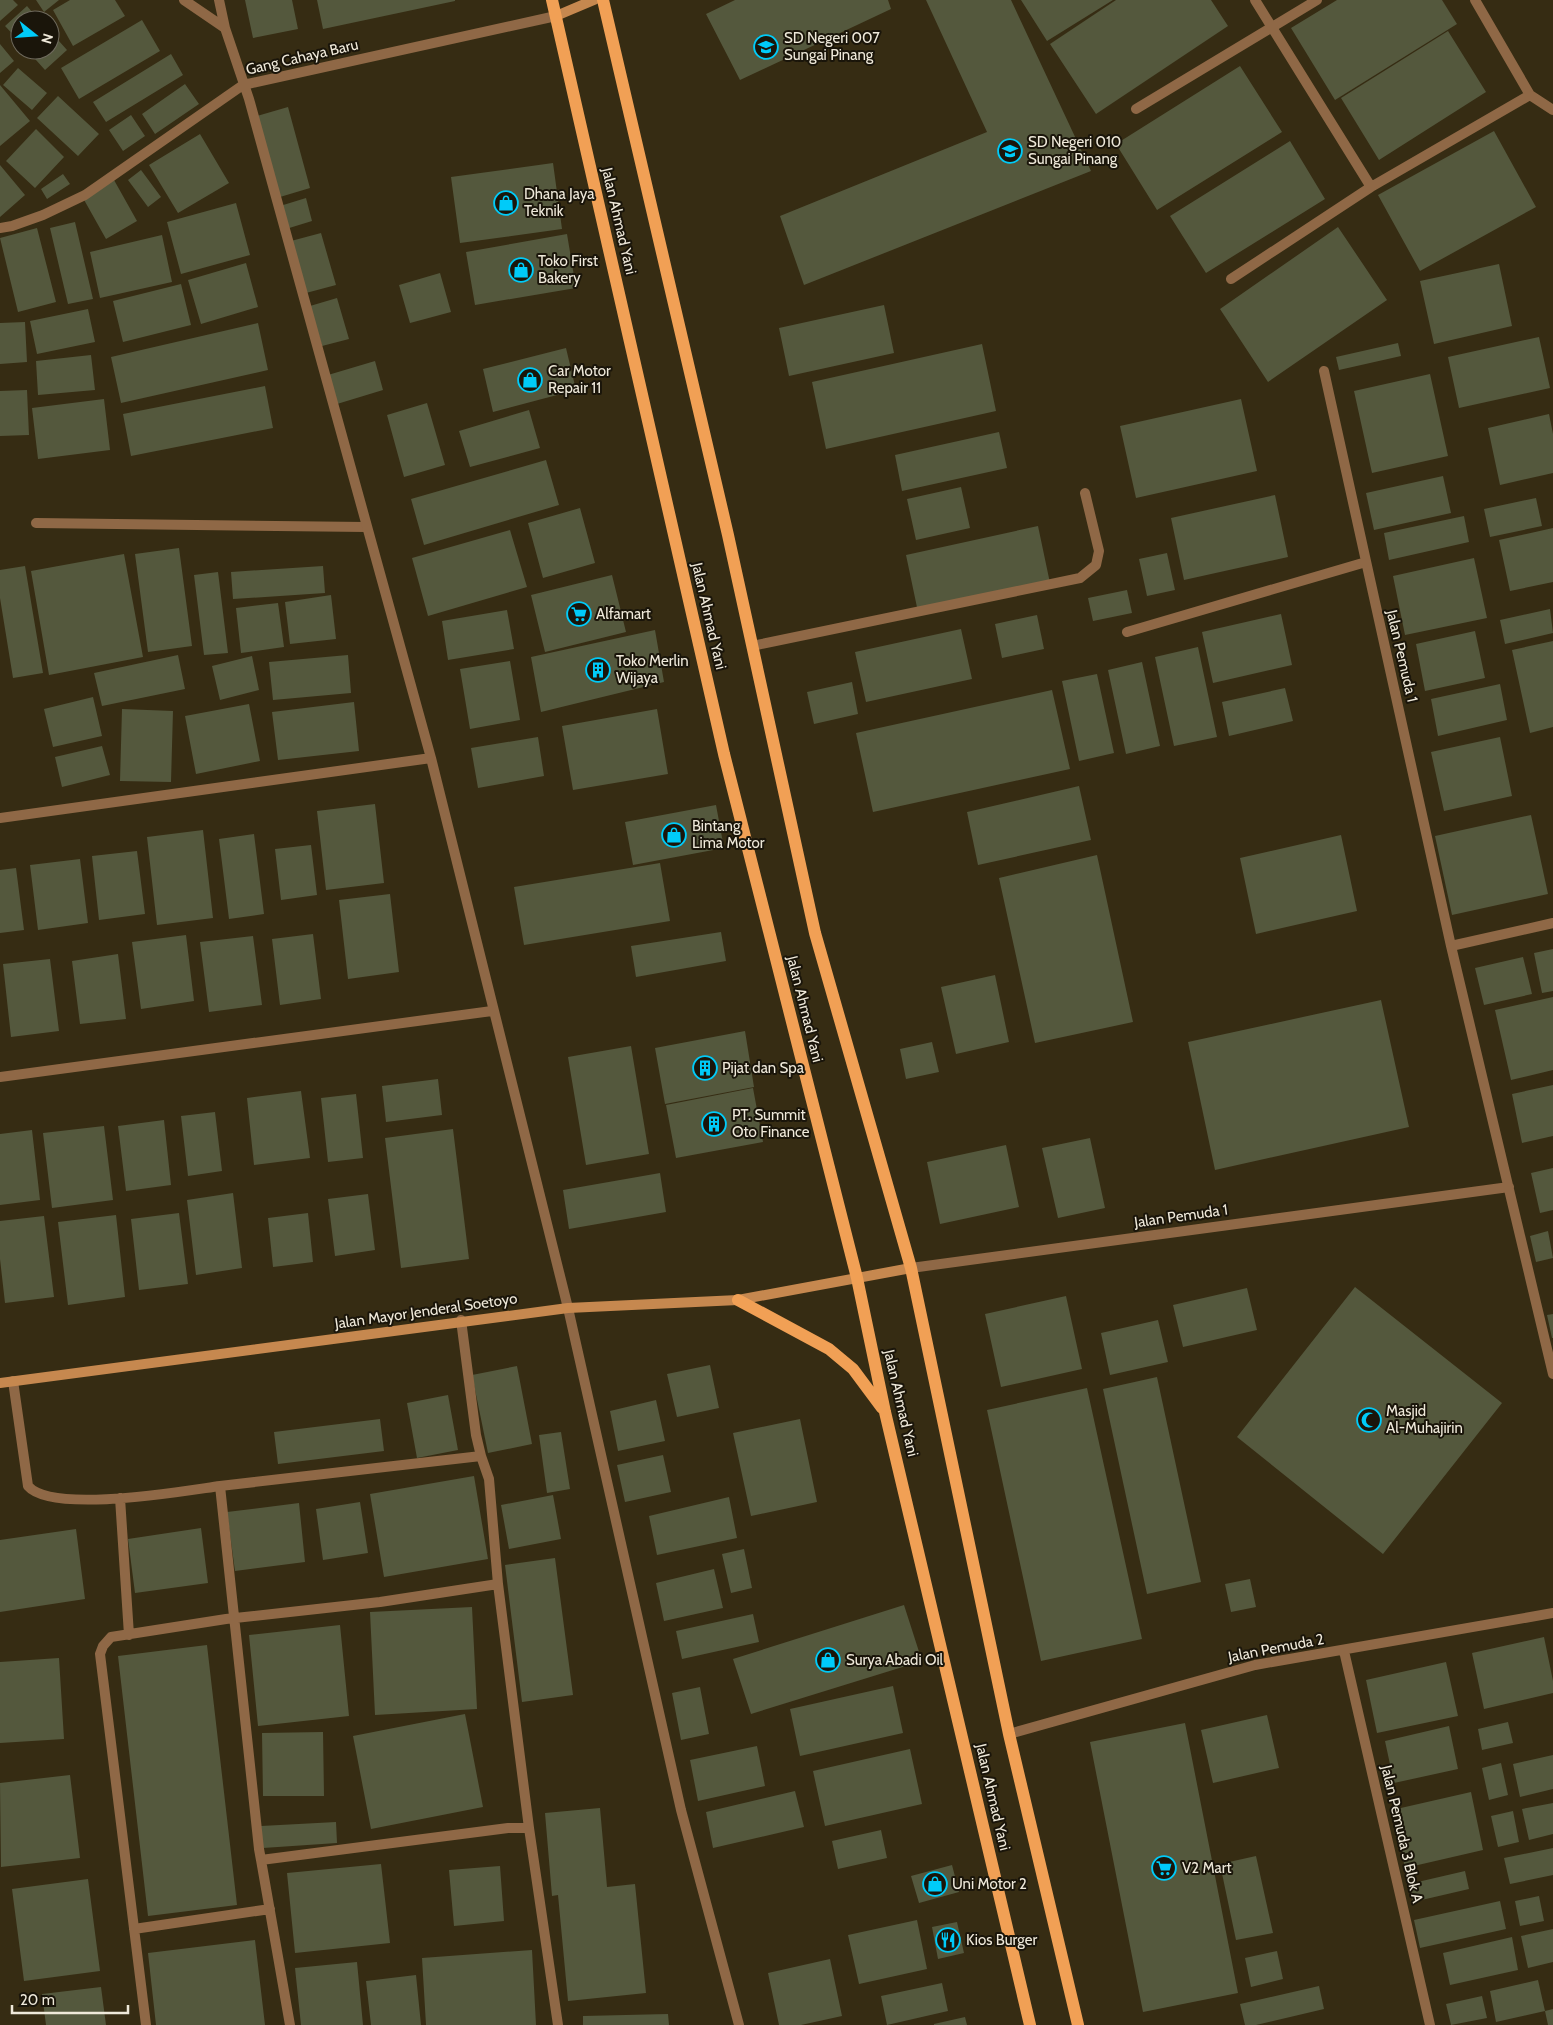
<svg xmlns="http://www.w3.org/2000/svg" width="1553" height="2025" viewBox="0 0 1553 2025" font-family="Cabin,sans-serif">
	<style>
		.building { fill: #54583d }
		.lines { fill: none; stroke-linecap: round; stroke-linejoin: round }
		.lane { stroke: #8f6846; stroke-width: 10 }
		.street { stroke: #8f6846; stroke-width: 10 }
		.secondary { stroke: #c6884f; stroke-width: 10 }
		.primary { stroke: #f1a055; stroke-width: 12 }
		.labels { text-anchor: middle; stroke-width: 4; stroke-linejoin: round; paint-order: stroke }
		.poi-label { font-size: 15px; fill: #efe9da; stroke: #1a150a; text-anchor: start }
		.street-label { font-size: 15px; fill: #efe9da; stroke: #1a150a }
	</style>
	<rect width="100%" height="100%" fill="#362c13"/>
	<path class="building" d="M0,0H13L18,5L0,21Z
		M36,0H59L44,12Z
		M70,0H115L125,16L73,46L53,10Z
		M245,0H292L298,29L253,38Z
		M317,0H455V1L323,29Z
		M735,0H888L891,9L740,80L706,14Z
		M926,0H1011L1091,171L804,285L780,216L987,132Z
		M1021,0H1113L1047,41Z
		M1116,0H1211L1228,26L1096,114L1050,44Z
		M1337,0H1442L1457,24L1335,100L1291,28Z
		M27,6L39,20H20V42L5,26Z
		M142,20L160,51L79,99L61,68Z
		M50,31L67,50L45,70L27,50H50Z
		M1448,31L1486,92L1379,160L1341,98Z
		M0,44L14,61L0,73Z
		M171,54L183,75L106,122L93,102Z
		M1240,66L1282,132L1157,210L1116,144Z
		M18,68L47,93L32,110L3,85Z
		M185,84L199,104L155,134L142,114Z
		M0,85L30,121L0,146Z
		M58,96L99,134L78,156L37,118Z
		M288,107L310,188L280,197L257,116Z
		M131,115L145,136L123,151L109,130Z
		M36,129L64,157L35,188L6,161Z
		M1494,131L1536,207L1420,271L1378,195Z
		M200,134L229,183L178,213L149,165Z
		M1290,141L1325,199L1206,273L1170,216Z
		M553,163L562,229L460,243L451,177Z
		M0,165L25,195L0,217Z
		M141,170L161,197L148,207L128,180Z
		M63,174L70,184L47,199L41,189Z
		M114,180L137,221L106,239L83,198Z
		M306,198L312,221L286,229L280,206Z
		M236,203L250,255L181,274L167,222Z
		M75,222L93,299L68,304L50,228Z
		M1338,227L1387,300L1268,382L1220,309Z
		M37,228L56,302L18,312L0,238Z
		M321,233L336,285L306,293L291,241Z
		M567,234L576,288L475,305L466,252Z
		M162,235L172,282L100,298L90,252Z
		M246,263L258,307L201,324L188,280Z
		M1499,264L1512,326L1434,344L1420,281Z
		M440,273L451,312L410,323L399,285Z
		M181,284L191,325L123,342L113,301Z
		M337,298L349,339L322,346L310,306Z
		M884,305L894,353L789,376L779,328Z
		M88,309L95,342L37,354L30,321Z
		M25,322L27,362L0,364V323Z
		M258,323L268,370L121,403L111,357Z
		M1539,337L1550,388L1459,408L1448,357Z
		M1398,343L1401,356L1339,370L1336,357Z
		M982,344L996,411L826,449L812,382Z
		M566,348L576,390L493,412L483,369Z
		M91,355L95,390L38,395L36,361Z
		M375,361L383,390L337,404L328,375Z
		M1430,374L1448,456L1372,473L1354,391Z
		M265,386L273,428L131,456L123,414Z
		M27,390L29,435L0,436V391Z
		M104,399L110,450L38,459L32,408Z
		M1241,399L1257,471L1136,498L1120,426Z
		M427,403L445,465L404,477L387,415Z
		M529,410L540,448L470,467L459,431Z
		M1549,414L1553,434V473L1500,485L1488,428Z
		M999,432L1007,468L902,491L895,455Z
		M546,460L559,505L424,545L411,499Z
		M1443,476L1451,513L1374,530L1366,493Z
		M961,487L970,528L916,540L907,499Z
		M1275,495L1288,557L1184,580L1171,518Z
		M1536,498L1542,526L1490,537L1484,509Z
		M580,508L595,563L543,578L528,523Z
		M1464,516L1469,542L1389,560L1384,533Z
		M1038,526L1050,583L918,612L906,555Z
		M1553,528V582L1510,591L1499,540Z
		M510,530L527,587L428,616L412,558Z
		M179,548L192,646L148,652L135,554Z
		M1167,553L1175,590L1147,596L1139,559Z
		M124,554L143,657L49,675L31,571Z
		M1474,558L1487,618L1405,635L1393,576Z
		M25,566L43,673L13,678L0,598V570Z
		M323,566L325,593L233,599L231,572Z
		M218,572L228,653L204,655L194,575Z
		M612,575L626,632L545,652L531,595Z
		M1127,590L1132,613L1093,621L1088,598Z
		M331,595L336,639L290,644L285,602Z
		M278,603L284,647L241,653L236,608Z
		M1550,609L1553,633L1505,644L1500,620Z
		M507,610L514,649L448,660L442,621Z
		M1281,614L1292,665L1213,683L1202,632Z
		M1037,615L1044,649L1002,658L995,624Z
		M961,629L972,679L866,702L855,652Z
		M655,630L664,682L541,712L531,657Z
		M1475,631L1485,678L1425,691L1416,644Z
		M1553,641V727L1530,733L1512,650Z
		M1198,647L1217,737L1174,746L1155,657Z
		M178,655L185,689L102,706L94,673Z
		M348,655L351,693L273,700L269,662Z
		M252,656L259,690L220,700L212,666Z
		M510,661L520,720L470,729L460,669Z
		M1142,662L1160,746L1126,754L1108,670Z
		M1097,674L1114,753L1079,761L1062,681Z
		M852,682L858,714L814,724L807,692Z
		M1500,684L1507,720L1438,736L1431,699Z
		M1285,688L1293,721L1229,736L1222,702Z
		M1052,690L1070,769L873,812L856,733Z
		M93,697L102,736L53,747L44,709Z
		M354,702L359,751L278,760L272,712Z
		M249,704L260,761L196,774L185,716Z
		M122,709L173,711L171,782L120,781Z
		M657,709L668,774L573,790L562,726Z
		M538,737L544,776L478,788L471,748Z
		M1500,737L1512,796L1444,811L1431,752Z
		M102,746L110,775L62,787L55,757Z
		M1079,786L1091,840L978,865L967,812Z
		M375,804L384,883L326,890L317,811Z
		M716,805L724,848L633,865L625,822Z
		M1531,815L1548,894L1452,915L1435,836Z
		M203,830L213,918L157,925L147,837Z
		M254,834L264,914L229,919L219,839Z
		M1341,835L1357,911L1256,934L1240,858Z
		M311,845L317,895L281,900L275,849Z
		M137,851L145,914L99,920L92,856Z
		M1097,855L1133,1022L1035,1043L999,878Z
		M80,859L88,923L38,930L30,865Z
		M660,863L670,921L524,945L514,887Z
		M16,868L24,930L0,933V870Z
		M390,894L399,972L348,979L339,900Z
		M721,932L726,961L636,977L631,946Z
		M313,934L321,999L280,1005L272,939Z
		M186,935L194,1001L141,1009L132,942Z
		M253,936L262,1005L209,1012L200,942Z
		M1553,949V991L1542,993L1534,953Z
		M118,954L126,1019L80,1024L72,961Z
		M1523,957L1532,994L1484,1005L1475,968Z
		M50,959L59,1031L11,1037L3,964Z
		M995,975L1009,1042L956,1054L941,987Z
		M1553,997V1070L1511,1080L1495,1010Z
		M1381,1000L1409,1127L1215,1170L1188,1042Z
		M745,1031L754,1087L665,1104L655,1048Z
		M932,1042L939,1072L906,1079L900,1049Z
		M631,1046L649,1154L586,1165L568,1057Z
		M438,1079L442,1115L386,1122L382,1086Z
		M1553,1085V1136L1522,1143L1512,1094Z
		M753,1088L763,1142L676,1158L666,1105Z
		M301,1091L310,1158L254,1165L247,1098Z
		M356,1094L363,1158L328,1162L321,1098Z
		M215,1112L222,1171L188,1176L181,1116Z
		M164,1120L171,1185L126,1191L118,1126Z
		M104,1126L113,1200L52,1208L43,1133Z
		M453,1129L469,1259L401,1268L385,1138Z
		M32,1130L40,1200L0,1205V1134Z
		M1090,1138L1105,1208L1058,1218L1042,1148Z
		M1006,1145L1019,1207L940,1224L927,1162Z
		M1553,1168V1210L1540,1213L1531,1173Z
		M660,1173L666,1212L569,1229L563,1190Z
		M233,1193L242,1268L196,1275L187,1200Z
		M368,1194L375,1250L335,1256L328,1199Z
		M179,1213L188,1284L139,1290L131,1219Z
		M308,1213L313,1262L273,1267L268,1218Z
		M116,1215L125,1297L68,1305L58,1222Z
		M44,1216L54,1297L5,1303L0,1259V1221Z
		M1548,1231L1553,1258L1536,1262L1530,1236Z
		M1355,1287L1502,1403L1383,1554L1237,1437Z
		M1247,1288L1257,1330L1183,1347L1173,1305Z
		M1066,1296L1082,1369L1001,1387L985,1314Z
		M1553,1314V1338H1552L1547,1315Z
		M1158,1320L1168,1362L1110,1375L1101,1333Z
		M710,1365L719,1408L677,1417L667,1374Z
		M517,1366L532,1444L488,1453L472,1375Z
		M1157,1377L1201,1582L1147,1594L1103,1389Z
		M1087,1388L1142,1639L1041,1661L987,1410Z
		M448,1395L458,1450L417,1458L407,1403Z
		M656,1400L665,1441L618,1451L610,1411Z
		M380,1419L384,1451L278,1464L274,1432Z
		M800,1419L817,1502L751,1516L733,1433Z
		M561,1432L570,1489L547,1493L539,1435Z
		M663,1455L671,1492L625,1502L617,1465Z
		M474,1476L488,1559L384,1577L370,1494Z
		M553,1495L561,1539L509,1549L501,1505Z
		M729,1497L737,1538L657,1555L649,1516Z
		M360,1502L368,1553L323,1560L316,1509Z
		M299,1503L305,1562L235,1571L227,1512Z
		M201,1528L208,1583L135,1593L128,1539Z
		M76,1529L85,1599L0,1612V1540Z
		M744,1549L752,1588L731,1593L722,1554Z
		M555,1558L573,1695L522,1702L505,1565Z
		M714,1569L723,1608L664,1621L656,1583Z
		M1250,1579L1256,1607L1231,1612L1225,1584Z
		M904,1605L922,1661L751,1714L733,1659Z
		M472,1607L477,1709L375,1715L370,1612Z
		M753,1614L759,1642L682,1659L676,1631Z
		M340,1625L349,1716L258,1726L249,1635Z
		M1544,1637L1553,1681V1693L1484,1709L1472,1653Z
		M207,1645L237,1905L148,1916L118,1656Z
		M59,1658L64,1739L0,1743V1662Z
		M1446,1662L1458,1716L1377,1733L1366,1680Z
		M893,1686L903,1733L800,1756L790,1709Z
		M700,1687L709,1734L681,1740L672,1693Z
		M465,1714L483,1807L371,1829L353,1736Z
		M1267,1715L1279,1768L1213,1783L1201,1730Z
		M1508,1722L1513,1743L1482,1750L1478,1729Z
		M1185,1723L1238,1993L1143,2012L1090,1742Z
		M1449,1726L1458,1769L1394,1783L1385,1741Z
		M323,1732L324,1796H263L262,1733Z
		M757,1746L765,1786L698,1801L690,1760Z
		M910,1749L922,1804L825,1826L813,1771Z
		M1553,1755V1789L1520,1797L1513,1764Z
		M1501,1763L1508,1795L1489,1800L1482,1768Z
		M70,1775L80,1858L1,1867L0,1783Z
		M795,1791L804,1827L713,1848L706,1812Z
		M1471,1792L1483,1850L1405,1868L1392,1810Z
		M1553,1803V1834L1529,1840L1522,1809Z
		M600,1808L607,1887L635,1884L646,1993L568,2001L558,1895L552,1896L545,1813Z
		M1513,1811L1519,1842L1498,1847L1491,1816Z
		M336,1822L337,1843L263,1848L261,1826Z
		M881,1830L887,1858L838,1869L832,1841Z
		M1553,1848V1875L1510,1884L1504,1858Z
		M1256,1856L1273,1933L1236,1940L1220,1864Z
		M381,1864L390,1943L295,1953L287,1873Z
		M952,1865L959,1892L919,1903L911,1876Z
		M500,1866L504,1921L454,1926L449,1870Z
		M1465,1871L1469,1889L1413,1902L1409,1884Z
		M88,1879L100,1971L24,1981L12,1889Z
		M1539,1896L1544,1921L1520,1926L1515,1901Z
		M1500,1901L1506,1929L1420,1948L1414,1920Z
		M917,1920L927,1969L859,1984L848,1935Z
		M957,1922L964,1953L938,1959L932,1927Z
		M1553,1929V1962L1528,1968L1521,1936Z
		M1512,1937L1518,1970L1450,1985L1443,1953Z
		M255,1940L265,2025H156L148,1953Z
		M532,1950L536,2025H426L422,1958Z
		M1277,1951L1283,1979L1251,1987L1245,1958Z
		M830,1959L842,2016L801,2025H779L768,1973Z
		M357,1962L363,2025H301L295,1968Z
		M416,1975L421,2025H371L366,1981Z
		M1538,1980L1545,2011L1553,2009V2025H1548L1545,2011L1496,2022L1490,1991Z
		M942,1983L948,2011L887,2025L881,1996Z
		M1319,1986L1324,2009L1256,2025H1245L1240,2004Z
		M101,1987L106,2025H46L42,1994Z
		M1482,1996L1487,2018L1451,2025L1446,2004Z
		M668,2014L669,2025H583V2016Z
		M965,2017L967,2025H934V2024Z"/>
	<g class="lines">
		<path class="lane" d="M36,523L366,527"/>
		<path class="street" d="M184,0L225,28
			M219,0L225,28L249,99L431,758L568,1308L681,1810L739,2025
			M1255,0L1371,187
			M1475,0L1530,95L1553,110
			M1136,109L1317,0
			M0,228L12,226L43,215L85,195L243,85L556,16
			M1231,279L1371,187L1530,95
			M1324,371L1451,946L1553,1374
			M1127,632L1366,562
			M752,646L1080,578L1096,565L1099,551L1085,493
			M0,818L431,758
			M1451,946L1553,923
			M0,1077L492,1011
			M911,1268L1509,1187
			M461,1320L476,1435L481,1456L220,1486L259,1849L261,1860L508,1828H529L558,2025
			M13,1381L28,1486C52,1514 183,1491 220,1486
			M481,1456L489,1479L498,1584L529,1828
			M120,1498L129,1635
			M1344,1651L1430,2025
			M1009,1734L1255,1665L1553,1613
			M261,1860L290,2025
			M134,1929L270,1909
			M146,2025L100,1654L103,1646L111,1637L226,1619L380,1602L498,1584"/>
		<path class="secondary" d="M556,16L594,0
			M0,1383L568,1308L738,1300L911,1268"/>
		<path class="primary" d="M552,0L724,754L857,1278L885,1412L1030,2025
			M603,0L728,535L815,933L911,1268L1009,1734L1078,2025
			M738,1300L829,1349L853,1369L882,1408"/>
	</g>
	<defs>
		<g id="school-ring" transform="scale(1.25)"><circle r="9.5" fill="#1a150a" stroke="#00cbf9" stroke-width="1.5"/><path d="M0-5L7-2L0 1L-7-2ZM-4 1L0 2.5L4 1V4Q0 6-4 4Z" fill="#00cbf9"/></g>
		<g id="shop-ring" transform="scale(1.25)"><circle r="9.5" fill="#1a150a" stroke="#00cbf9" stroke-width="1.5"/><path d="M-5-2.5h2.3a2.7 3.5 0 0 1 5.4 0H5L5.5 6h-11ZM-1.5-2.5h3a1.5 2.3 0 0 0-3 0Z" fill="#00cbf9"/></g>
		<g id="supermarket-ring" transform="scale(1.25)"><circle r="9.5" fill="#1a150a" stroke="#00cbf9" stroke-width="1.5"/><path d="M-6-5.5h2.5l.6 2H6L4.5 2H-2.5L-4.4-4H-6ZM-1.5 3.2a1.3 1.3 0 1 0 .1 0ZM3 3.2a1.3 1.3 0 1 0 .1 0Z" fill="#00cbf9"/></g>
		<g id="building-ring" transform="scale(1.25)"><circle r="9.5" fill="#1a150a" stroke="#00cbf9" stroke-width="1.5"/><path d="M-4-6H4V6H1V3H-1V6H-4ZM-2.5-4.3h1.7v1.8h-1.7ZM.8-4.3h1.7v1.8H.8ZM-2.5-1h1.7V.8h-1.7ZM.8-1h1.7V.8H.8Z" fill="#00cbf9"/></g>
		<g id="mosque-ring" transform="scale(1.25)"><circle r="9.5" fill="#1a150a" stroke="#00cbf9" stroke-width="1.5"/><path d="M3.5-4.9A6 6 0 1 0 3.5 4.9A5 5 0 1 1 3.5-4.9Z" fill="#00cbf9"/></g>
		<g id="restaurant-ring" transform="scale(1.25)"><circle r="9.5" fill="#1a150a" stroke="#00cbf9" stroke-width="1.5"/><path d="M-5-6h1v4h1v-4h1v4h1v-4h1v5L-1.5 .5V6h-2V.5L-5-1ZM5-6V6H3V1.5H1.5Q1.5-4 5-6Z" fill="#00cbf9"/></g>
	</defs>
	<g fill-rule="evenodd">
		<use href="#school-ring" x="766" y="47"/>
		<use href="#school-ring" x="1010" y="151"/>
		<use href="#shop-ring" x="506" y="203"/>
		<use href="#shop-ring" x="521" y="270"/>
		<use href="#shop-ring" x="530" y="380"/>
		<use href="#supermarket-ring" x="579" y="614"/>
		<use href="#building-ring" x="598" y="670"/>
		<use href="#shop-ring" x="674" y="835"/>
		<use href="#building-ring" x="705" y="1068"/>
		<use href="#building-ring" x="714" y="1124"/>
		<use href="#mosque-ring" x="1369" y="1420"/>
		<use href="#shop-ring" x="828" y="1660"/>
		<use href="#supermarket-ring" x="1164" y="1868"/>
		<use href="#shop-ring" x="935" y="1884"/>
		<use href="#restaurant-ring" x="948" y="1940"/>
	</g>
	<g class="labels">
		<g class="poi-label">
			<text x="784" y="43">SD Negeri 007<tspan x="784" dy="17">Sungai Pinang</tspan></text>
			<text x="1028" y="147">SD Negeri 010<tspan x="1028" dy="17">Sungai Pinang</tspan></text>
			<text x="524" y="199">Dhana Jaya<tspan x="524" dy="17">Teknik</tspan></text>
			<text x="538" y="266">Toko First<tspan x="538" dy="17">Bakery</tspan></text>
			<text x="548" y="376">Car Motor<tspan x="548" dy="17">Repair 11</tspan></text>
			<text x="596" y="619">Alfamart</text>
			<text x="616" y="666">Toko Merlin<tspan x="616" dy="17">Wijaya</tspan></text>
			<text x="692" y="831">Bintang<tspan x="692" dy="17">Lima Motor</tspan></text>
			<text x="722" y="1073">Pijat dan Spa</text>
			<text x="732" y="1120">PT. Summit<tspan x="732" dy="17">Oto Finance</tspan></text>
			<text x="1386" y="1416">Masjid<tspan x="1386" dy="17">Al-Muhajirin</tspan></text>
			<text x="846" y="1665">Surya Abadi Oil</text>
			<text x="1182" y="1873">V2 Mart</text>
			<text x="952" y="1889">Uni Motor 2</text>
			<text x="966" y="1945">Kios Burger</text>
		</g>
		<g class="street-label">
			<text transform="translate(302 57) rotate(-13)" y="5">Gang Cahaya Baru</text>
			<text transform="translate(619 221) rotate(77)" y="5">Jalan Ahmad Yani</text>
			<text transform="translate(709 616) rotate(77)" y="5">Jalan Ahmad Yani</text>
			<text transform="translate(1402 656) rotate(77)" y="5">Jalan Pemuda 1</text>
			<text transform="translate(805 1009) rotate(76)" y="5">Jalan Ahmad Yani</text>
			<text transform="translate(1181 1216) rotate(-8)" y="5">Jalan Pemuda 1</text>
			<text transform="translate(426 1311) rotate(-8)" y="5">Jalan Mayor Jenderal Soetoyo</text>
			<text transform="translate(901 1403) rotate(77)" y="5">Jalan Ahmad Yani</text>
			<text transform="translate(1276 1648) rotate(-11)" y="5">Jalan Pemuda 2</text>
			<text transform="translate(993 1797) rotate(77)" y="5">Jalan Ahmad Yani</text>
			<text transform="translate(1402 1834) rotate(77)" y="5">Jalan Pemuda 3 Blok A</text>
		</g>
	</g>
	<g transform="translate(35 35) rotate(107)"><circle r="24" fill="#1a150a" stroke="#6f6a5d"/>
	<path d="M0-4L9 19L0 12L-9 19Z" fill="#00cbf9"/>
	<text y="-8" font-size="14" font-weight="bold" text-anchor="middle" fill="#efe9da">N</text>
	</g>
	<path d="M12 2005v8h116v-8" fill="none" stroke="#efe9da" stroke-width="2.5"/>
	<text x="20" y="2005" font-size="15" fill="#efe9da" stroke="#1a150a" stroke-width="4" paint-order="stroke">20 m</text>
</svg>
